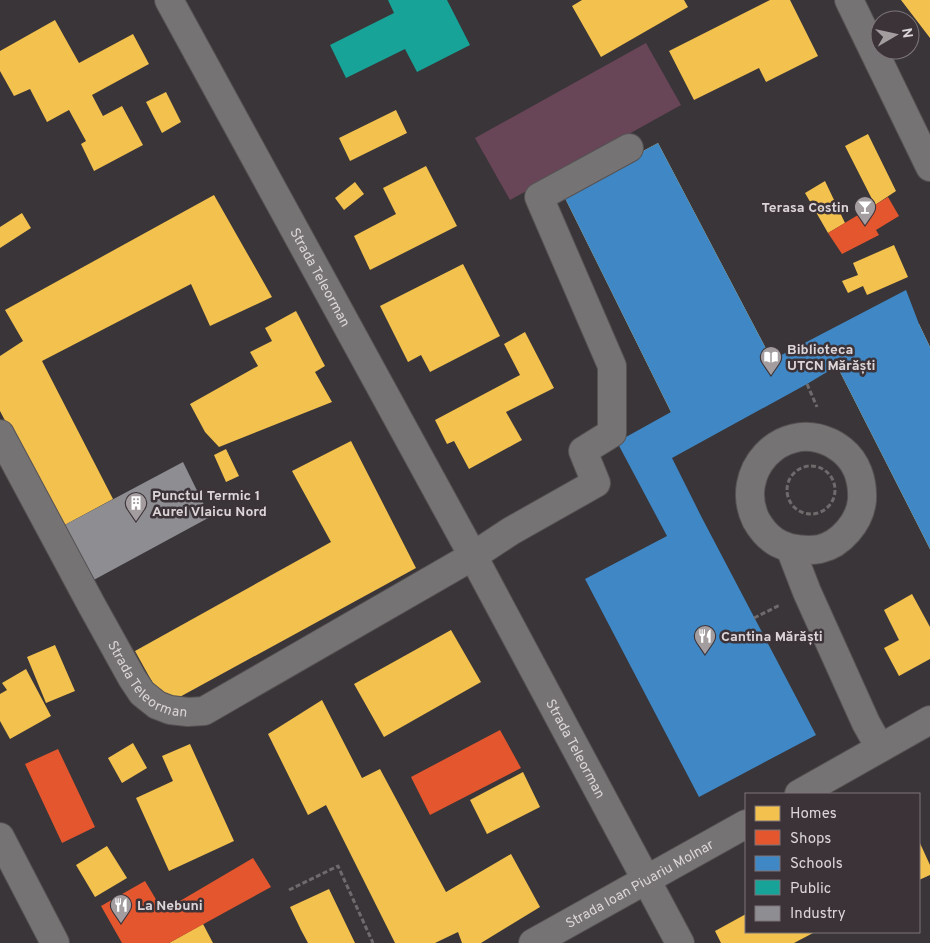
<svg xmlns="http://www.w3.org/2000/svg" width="930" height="943" viewBox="0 0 930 943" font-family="Overpass,sans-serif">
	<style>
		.green { fill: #684557 }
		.homes { fill: #f2c14e }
		.shops { fill: #e4572e }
		.schools { fill: #3f88c5 }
		.public { fill: #17a398 }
		.industry { fill: #8d8d92 }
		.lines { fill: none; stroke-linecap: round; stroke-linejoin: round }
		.minor-casing { stroke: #565254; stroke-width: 30 }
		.path { stroke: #6f6b6d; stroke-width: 3; stroke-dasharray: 5 2.5; stroke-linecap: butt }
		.minor { stroke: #767374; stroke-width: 28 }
		.labels { text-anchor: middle; stroke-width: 5; stroke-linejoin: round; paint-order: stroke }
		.poi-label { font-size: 14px; font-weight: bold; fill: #dbd5d8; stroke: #3c3338; text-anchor: start }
		.street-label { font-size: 14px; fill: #dbd5d8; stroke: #3c3338 }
	</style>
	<rect width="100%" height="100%" fill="#3a3538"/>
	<path class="green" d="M646,43L681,105L510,200L475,138Z"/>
	<path class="homes" d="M582,0H684L688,7L601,57L572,6Z
		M770,0H790L818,56L766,82L759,68L694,100L669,51Z
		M901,0H930V38Z
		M55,20L79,63L133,34L149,64L92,95L103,116L122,106L143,145L94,171L81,144L86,141L69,110L47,122L30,89L14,96L0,71V51Z
		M166,92L181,122L162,133L146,102Z
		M396,110L407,133L350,161L339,138Z
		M868,134L896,191L875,205L845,146Z
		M658,143L772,360L671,412L563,194Z
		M426,166L457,226L370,270L354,236L396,214L383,188Z
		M825,181L845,223L828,233L805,193Z
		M355,182L364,194L344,210L335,198Z
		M214,195L272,297L210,326L191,284L42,361L113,499L61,527L0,411V356L23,341L5,310Z
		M22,213L31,228L0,248V227Z
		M894,245L908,277L867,295L863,286L848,293L842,281L858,275L853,263Z
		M463,264L500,336L430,372L421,355L408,362L380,306Z
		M296,311L325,366L315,372L332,402L219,447L205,432L190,404L258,366L250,352L272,341L265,328Z
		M919,324L930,347V549L837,366Z
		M525,332L554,388L506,412L522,440L469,469L454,441L447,444L435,420L520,375L504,344Z
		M351,441L416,568L165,705L135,651L331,542L292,471Z
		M226,449L239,476L226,482L214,455Z
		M912,594L930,627V659L899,676L884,648L899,640L884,610Z
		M451,630L481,682L384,737L354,684Z
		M55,645L75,691L46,703L27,657Z
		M26,669L51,716L10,739L0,721V694L7,690L2,683Z
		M322,700L362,778L380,769L446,892L511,854L540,907L481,943H462L458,932L435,943H395L326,805L308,815L268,734Z
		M133,743L147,768L122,783L108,758Z
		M190,744L234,841L169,871L136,798L173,781L162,756Z
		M523,772L540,807L487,834L470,800Z
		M919,841L930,865V875L919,880Z
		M107,846L127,878L95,897L76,865Z
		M329,889L355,943H308L301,930L290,907Z
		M746,914V932H815L794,943H721L715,931Z
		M203,924L213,943H169Z"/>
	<path class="shops" d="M888,197L899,216L876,230L879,235L842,254L828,233Z
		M500,730L521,768L430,815L411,777Z
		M58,749L95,827L62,843L25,764Z
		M253,858L271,887L169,943H122L101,906L145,881L163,911Z"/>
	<path class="schools" d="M658,143L772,360L906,290L919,324L930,347V549L837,366L807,384L672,458L702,518L816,735L699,797L585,579L667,536L617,442L671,412L563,194Z"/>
	<path class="public" d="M388,0H447L470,45L417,72L405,49L346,78L330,45L394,13Z"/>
	<path class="industry" d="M183,462L210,517L90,582L61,527Z"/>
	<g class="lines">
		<g class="minor-casing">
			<g id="minor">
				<path id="s1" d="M169,0L473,556L680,943"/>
				<path d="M849,0L930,167"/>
				<path id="s2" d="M0,434L91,604L132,678L142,693L157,705L170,710L188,712L204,711L473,556L511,531L596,483L583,451L612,433V366L539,197L629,148"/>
				<path d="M790,548C800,550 809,551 820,549C841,544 860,522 862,500C863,481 857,462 842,450C838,447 834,444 829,442C780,420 733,473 756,520C760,527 766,535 773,540C778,544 784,546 790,548L807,592L866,723L880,748"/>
				<path d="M799,794L930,720"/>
				<path d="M0,837L55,943"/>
				<path id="s3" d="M533,943L746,824"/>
			</g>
		</g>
		<path class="path" d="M807,384L817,407
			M787 490a24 24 0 1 1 48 0a24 24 0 1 1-48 0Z
			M754,618L780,605
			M289,890L338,866L373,943"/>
		<use href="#minor" class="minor"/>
	</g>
	<defs>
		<g id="bar-pin" transform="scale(1.125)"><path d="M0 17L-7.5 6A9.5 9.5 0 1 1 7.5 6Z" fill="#a39da0" stroke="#3c3338"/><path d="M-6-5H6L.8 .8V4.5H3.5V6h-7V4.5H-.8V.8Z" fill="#fff"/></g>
		<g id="library-pin" transform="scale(1.125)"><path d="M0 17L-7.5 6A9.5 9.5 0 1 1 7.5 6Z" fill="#a39da0" stroke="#3c3338"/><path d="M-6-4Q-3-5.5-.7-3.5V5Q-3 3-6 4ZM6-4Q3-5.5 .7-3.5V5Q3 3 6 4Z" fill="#fff"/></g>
		<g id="building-pin" transform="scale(1.125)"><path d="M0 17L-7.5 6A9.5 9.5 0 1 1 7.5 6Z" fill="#a39da0" stroke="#3c3338"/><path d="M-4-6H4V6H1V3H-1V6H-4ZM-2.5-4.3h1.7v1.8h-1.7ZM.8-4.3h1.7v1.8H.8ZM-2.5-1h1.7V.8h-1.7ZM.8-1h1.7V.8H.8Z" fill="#fff"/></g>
		<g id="restaurant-pin" transform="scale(1.125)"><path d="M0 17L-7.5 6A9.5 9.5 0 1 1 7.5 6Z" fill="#a39da0" stroke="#3c3338"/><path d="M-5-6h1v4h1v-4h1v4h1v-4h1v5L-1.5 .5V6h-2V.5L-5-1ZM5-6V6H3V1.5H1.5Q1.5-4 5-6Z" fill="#fff"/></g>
	</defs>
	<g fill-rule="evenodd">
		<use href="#bar-pin" x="865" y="207"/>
		<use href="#library-pin" x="771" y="357"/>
		<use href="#building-pin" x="136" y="503"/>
		<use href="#restaurant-pin" x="705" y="636"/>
		<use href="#restaurant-pin" x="121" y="905"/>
	</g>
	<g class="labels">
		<g class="poi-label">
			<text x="849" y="212" text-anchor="end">Terasa Costin</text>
			<text x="787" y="354">Biblioteca<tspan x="787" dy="16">UTCN Mărăști</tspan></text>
			<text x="152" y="500">Punctul Termic 1<tspan x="152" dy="16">Aurel Vlaicu Nord</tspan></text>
			<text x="721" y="641">Cantina Mărăști</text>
			<text x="137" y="910">La Nebuni</text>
		</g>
		<g class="street-label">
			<text dy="5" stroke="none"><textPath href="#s1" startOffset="316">Strada Teleorman</textPath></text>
			<text dy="5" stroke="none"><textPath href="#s2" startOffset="291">Strada Teleorman</textPath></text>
			<text dy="5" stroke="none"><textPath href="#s1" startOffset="852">Strada Teleorman</textPath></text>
			<text dy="5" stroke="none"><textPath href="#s3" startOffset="122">Strada Ioan Piuariu Molnar</textPath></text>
		</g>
	</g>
	<rect x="745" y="793" width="175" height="140" fill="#3c3338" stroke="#7c7478"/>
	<rect x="755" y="806" width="25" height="15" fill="#f2c14e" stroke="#7c7478"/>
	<text x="790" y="818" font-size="15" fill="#dbd5d8">Homes</text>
	<rect x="755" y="830" width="25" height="15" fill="#e4572e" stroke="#7c7478"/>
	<text x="790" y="843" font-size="15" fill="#dbd5d8">Shops</text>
	<rect x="755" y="856" width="25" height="15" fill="#3f88c5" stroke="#7c7478"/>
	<text x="790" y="868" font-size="15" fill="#dbd5d8">Schools</text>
	<rect x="755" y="880" width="25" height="15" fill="#17a398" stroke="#7c7478"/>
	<text x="790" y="893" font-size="15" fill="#dbd5d8">Public</text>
	<rect x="755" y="906" width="25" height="15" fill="#8d8d92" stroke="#7c7478"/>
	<text x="790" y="918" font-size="15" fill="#dbd5d8">Industry</text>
	<g transform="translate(895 35) rotate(81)"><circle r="24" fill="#3c3338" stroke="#7c7478"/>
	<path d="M0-4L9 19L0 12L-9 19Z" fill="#a39da0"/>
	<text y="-8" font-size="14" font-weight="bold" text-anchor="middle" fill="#dbd5d8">N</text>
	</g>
</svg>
